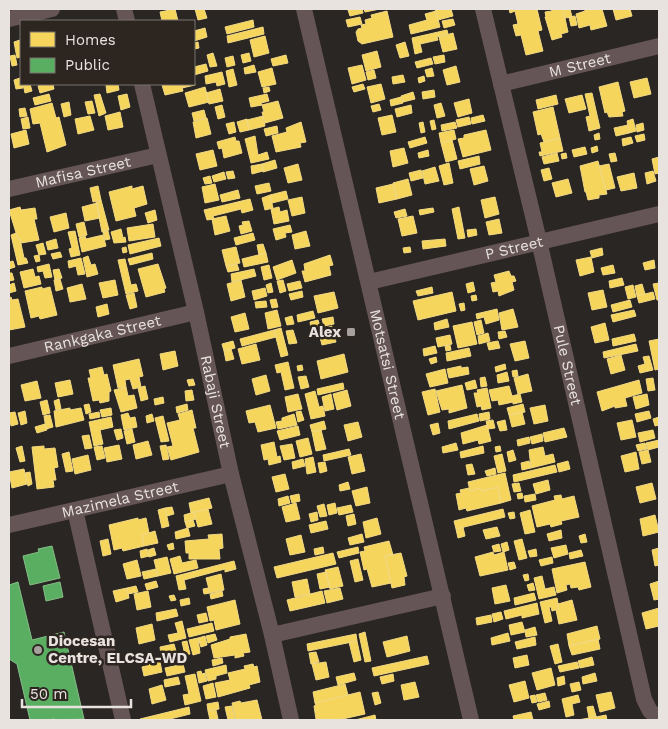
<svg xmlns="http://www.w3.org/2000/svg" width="668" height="729" viewBox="0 0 668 729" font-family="'Work Sans',sans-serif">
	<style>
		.homes { fill: #f6d55c; stroke: #f2d983 }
		.public { fill: #5aae61; stroke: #85be87 }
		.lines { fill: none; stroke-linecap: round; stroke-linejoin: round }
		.street { stroke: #665556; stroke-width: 16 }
		.poi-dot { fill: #a6a19d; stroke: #2d2620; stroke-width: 2 }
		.labels { text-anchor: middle; stroke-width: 5; stroke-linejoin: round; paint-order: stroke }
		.street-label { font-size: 15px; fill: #e8e3df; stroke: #2d2620 }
		.poi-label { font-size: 15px; font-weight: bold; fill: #e8e3df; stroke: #2d2620; text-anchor: end }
	</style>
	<rect width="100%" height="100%" fill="#2a2623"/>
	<path class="homes" d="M175,9L178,21H162L160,12Z
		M195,9H204L207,18L198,20Z
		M353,9H362L363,13L350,16L348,10Z
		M364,9H380L365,12Z
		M435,9H451L453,16L438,20Z
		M509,9H537L542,30L538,31L543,51L526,55L521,35L516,36L513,25L518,24L515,11L510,13Z
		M551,9H563L568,32L561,34L562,37L552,40L545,17H546L545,12L552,11Z
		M563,9H570L572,17L565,18Z
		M585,9H602L607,26L591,30L590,25L579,28L576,14L585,11Z
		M613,9H630L632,16L616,20Z
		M387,11L393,37L362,44L358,41L356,32L358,29L362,28L361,25L366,24L365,20L372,18L371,15Z
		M436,11L440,27L411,34L409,25L427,20L425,14Z
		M575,16L577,25L571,26L569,17Z
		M360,17L362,24L348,27L346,20Z
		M453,19L455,25L444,28L442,21Z
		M253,20L254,27L227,34L225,27Z
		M263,27L264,34L228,43L227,36Z
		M205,28L207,37L194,41V31Z
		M447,30L448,34L437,37L438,40L420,44L422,52L415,54L412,38Z
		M453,33L457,49L443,52L439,37Z
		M265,36L269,53L254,57L250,40Z
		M20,40L21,57L17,58L14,42Z
		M198,42L199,48L194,49V43Z
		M405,42L409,56L400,58L396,45Z
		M377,51L381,67L366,71L362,55Z
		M213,53L217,66L210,67L207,55Z
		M249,53L251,61L243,63L241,55Z
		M15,55L17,65L12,66L10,56Z
		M286,55L288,63L273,66L271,59Z
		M444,55L445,62L435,64L433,57Z
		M233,56L235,65L227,67L225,58Z
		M431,58L433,64L417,68L415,62Z
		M206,64L208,71L194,75V67Z
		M254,65L256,72L245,74L244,68Z
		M362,65L366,80L352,84L348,68Z
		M456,66L460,82L447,85L443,70Z
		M272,68L276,84L262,87L258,72Z
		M432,68L434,76L427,77L425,70Z
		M233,69L237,85L229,87L226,71Z
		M374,70L376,78L368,80L366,72Z
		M222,72L225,84L217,86L216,82L206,84L205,76Z
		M403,75L405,82L393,84L392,77Z
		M424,76L425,81L419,83L418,78Z
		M20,78L23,88L16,89L14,80Z
		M647,78L651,94L634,98L630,82Z
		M194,80L195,85L182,88L181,84H194Z
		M618,82L625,111L622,112L623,116L609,117L607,112L605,113L599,87Z
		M23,84H30L32,91L25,93Z
		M45,84H53L54,89L40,93L38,86Z
		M113,84H118L119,90L107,93L106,85Z
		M166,84H181L183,91L165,95L162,85Z
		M363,84L365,89L354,92L352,87Z
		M381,84L385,99L371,103L367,87Z
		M205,87L209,102L189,107L185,93Z
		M269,87L270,91L264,93L263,88Z
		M220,89L223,101L209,104L206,93Z
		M434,90L435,97L423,99L422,92Z
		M413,92L415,99L403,102L401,96Z
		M592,93L600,128L589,131L586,117L590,116L585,94Z
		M49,94L51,101L35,105L33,98Z
		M100,94L106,113L99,116L94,95Z
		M127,94L130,107L121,110L118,96Z
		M267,94L269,101L261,103L262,105L251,107L249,98Z
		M556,95L558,104L538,109L536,100Z
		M582,95L586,109L569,113L565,99Z
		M401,97L403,103L391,106L390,100Z
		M469,99L472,113L458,117L454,103Z
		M92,101L95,113L88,114L85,102Z
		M278,101L283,118L265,123L262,112H264L262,105Z
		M69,102L71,115L64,117L61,104Z
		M52,103L56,118L59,117L66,145L47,152L40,123L33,124L30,109Z
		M441,103L445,116L437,118L434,105Z
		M379,104L381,110L373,112L371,106Z
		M222,105L225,117L218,119L215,107Z
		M411,105L412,113L397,117L395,109Z
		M553,107L560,138L544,142L541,134L538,135L533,112Z
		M25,108L27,116L20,117L19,109Z
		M204,110L206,118L194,121L192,113Z
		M120,112L123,127L108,130L105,116Z
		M392,115L396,132L382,135L378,118Z
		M483,115L485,121L472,124L471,118Z
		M90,116L94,130L78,134L75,119Z
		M263,116L265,126L249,130L247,120Z
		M28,117L30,128L23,129L21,119Z
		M469,117L471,124L458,127L456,120Z
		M207,118L211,134L196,138L193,122Z
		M247,119L249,130L240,132L237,122Z
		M633,119L636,131L629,133L627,121Z
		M434,120L436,129L432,130L430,121Z
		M234,122L236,132L229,134L226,124Z
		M301,122L306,142L300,143L301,147L276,152L272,136L287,132L286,128Z
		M423,122L425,132L421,133L419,123Z
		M455,122L457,128L442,131L441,125Z
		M643,123L644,130L637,132L636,125Z
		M628,125L629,133L616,136L614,128Z
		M277,126L278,133L266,136L264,129Z
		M26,130L29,144L14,148L11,134Z
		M454,130L456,139L441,143L439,133Z
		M486,130L491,150L463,157L458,139L464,138V135Z
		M599,133L600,139L595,140L594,135Z
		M644,134L645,140L637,142L635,136Z
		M255,136L258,155L267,152L269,159L251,163L245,139Z
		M235,137L236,141H239L242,153L224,158L222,148L219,149L217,142Z
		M425,137L427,143L410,148L408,142Z
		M631,137L633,143L623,146L622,139Z
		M560,138L563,151L540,156L539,152H542L540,143Z
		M452,140L457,159L446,162L441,143Z
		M597,146L598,151L592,153L591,148Z
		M585,147L587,154L574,157L572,150Z
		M404,148L408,163L393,167L390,151Z
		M213,150L217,166L200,170L196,154Z
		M428,150L429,156L419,158L418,153Z
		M557,153L559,161L544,164L542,157Z
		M566,153L567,158L562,159L561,154Z
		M615,153L617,161L611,162L609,154Z
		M479,156L480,164L460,169L458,161Z
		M659,157V173L655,174L652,159Z
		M275,160L277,168L263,172L262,164Z
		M598,161L607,194L599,195V198L588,200L586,192H585L580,166Z
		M449,163L453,183L444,185L439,166Z
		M262,164L263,171L252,174L251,166Z
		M298,164L302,180L288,183L284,168Z
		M609,164L615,188L606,190L599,166Z
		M484,166L488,181L474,185L470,169Z
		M435,167L439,181L425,184L422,171Z
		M549,168L552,179L544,181L541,170Z
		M421,170L423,178L411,181L409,173Z
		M233,171L235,178L228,179L226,172Z
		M653,171L656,181L647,184L645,173Z
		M224,172L226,179L214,182L212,176Z
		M634,173L637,188L621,191L617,177Z
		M210,176L212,183L205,184L203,178Z
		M408,179L412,195L397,199L393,183Z
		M568,179L572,193L556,197L552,183Z
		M269,183L271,191L257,194L255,186Z
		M215,184L219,200L205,203L202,187Z
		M393,184L397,199L379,203L376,188Z
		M98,186L101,200L93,202L90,188Z
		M132,186V189L143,186L147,204L134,208L136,216L116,221L109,192Z
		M238,190L240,198L222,202L220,195Z
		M286,191L288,199L272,203L270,195Z
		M270,195L273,208L265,210L262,198Z
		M302,197L305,213L292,216L288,200Z
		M495,197L499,214L485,218L481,200Z
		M250,199L253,210L242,213L241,209L213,216L214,219L207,220L204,210Z
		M101,200L109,230L102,232L96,202Z
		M97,203L100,218L85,221L82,207Z
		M20,207L21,210L35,208L37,219H34L39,240L21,243L20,239H18L9,210Z
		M279,207L280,212L287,210L289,221L274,224L271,209Z
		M459,207L465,238L458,239L452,209Z
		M433,208L434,212L420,215L419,210Z
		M405,209L407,216L396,218L394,212Z
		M155,210L157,220L148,223L145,213Z
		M66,213L69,228L54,232L50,217Z
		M226,216L230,231L215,235L212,219Z
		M413,216L417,233L402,236L398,219Z
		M499,219L502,233L489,235L486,222Z
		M249,221L252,231L241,234L239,226L243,225L242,222Z
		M84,222L87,235L79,237L76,224Z
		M153,224L155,237L129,241L127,228Z
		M290,225L292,232L285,233L286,237L276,240L273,229Z
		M121,229L123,238L125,237L126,242L114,243L111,232Z
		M476,229L477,235L468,237L467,230Z
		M75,231L80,255L71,257L69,249L72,248L68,232Z
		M108,231L110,239L105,240L103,232Z
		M306,231L310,246L295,249L292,235Z
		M16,233L18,239H20L24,258H26L28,263L18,265L11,235Z
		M253,233L255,240L236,245L234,238Z
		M103,235L106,246L82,252L79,238L85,236L86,239Z
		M159,238L161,246L130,254L128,245Z
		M56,239L58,248L48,250L46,242Z
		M445,239L446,246L423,249L422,241Z
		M43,243L46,254L39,255L36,245Z
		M263,244L266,253L259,255L257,245Z
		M126,247L127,252L123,253L122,248Z
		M236,247L240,263L226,266L222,250Z
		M410,247L411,252L404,253L403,248Z
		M602,248L603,255L592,258L590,251Z
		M60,252L62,257L53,259L51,254Z
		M152,253L153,259L130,265L128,259Z
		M266,253L268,262L244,267L242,259Z
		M39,255L40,261L36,262L34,256Z
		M330,255L333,265L329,266L331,275L305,282L302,271H305L304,264Z
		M88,256L91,265L95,264L98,274L87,277L83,258Z
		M591,257L594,272L580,276L576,260Z
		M81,258L85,274L78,275L76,266L69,268L68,261Z
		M125,259L131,285L136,284L138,291L126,294L118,260Z
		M292,260L296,273L277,280L273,267Z
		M654,260L655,268L645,270L643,263Z
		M13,261L15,267L9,269V262Z
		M49,264L52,277L45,278L43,271L38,272L37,267Z
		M158,264L166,288L164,289L165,292L146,297L138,269Z
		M237,264L239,270L228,272L226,266Z
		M269,265L272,278L264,280L261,267Z
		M613,265L615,273L603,275L601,268Z
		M33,269L35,277L39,276L41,284L24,288L20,272Z
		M59,269L62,278L55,280L53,270Z
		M254,269L256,276L232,282L231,274Z
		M509,271L511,276H514L516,281L512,282L514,290L499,296L498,291L493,292L491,283L496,282L494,275Z
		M9,273H12L14,280L9,281Z
		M622,278L624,285L610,288L609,281Z
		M60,279L63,289L56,291L54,280Z
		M115,280L118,295L103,298L99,283Z
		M241,280L245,297L231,301L227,284Z
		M283,280L286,291L280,293L277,281Z
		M300,281L302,288L289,291L287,284Z
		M473,282L475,291L468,293L466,284Z
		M14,283L16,291L9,293V285Z
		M271,283L273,292L268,293L266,285Z
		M659,283V300H657L653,284Z
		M82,284L86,299L70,302L67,288Z
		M642,284L645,294L637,296L635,286Z
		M633,285L636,297L628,299L625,287Z
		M42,287V289L50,287L57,315L40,319L39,316L31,318L25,291Z
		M432,287L433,293L418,296L416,291Z
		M265,288L267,296L254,300L252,291Z
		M603,290L607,307L592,310L588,293Z
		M302,291L303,297L291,300L289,294Z
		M334,292L338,308L318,313L314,296Z
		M452,292L456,311L418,320L413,301Z
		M653,292L655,299L639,303L637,296Z
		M134,293L137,307L130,309L126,295Z
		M476,295L477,300L472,301L471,296Z
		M11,297L12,300L18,299L25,327L9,330V298Z
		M276,299L278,307L272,308L270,300Z
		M630,300L632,307L613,312L611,305Z
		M266,301L267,307L256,308L255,302Z
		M464,303L465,310L461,311L459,304Z
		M107,304L109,314L98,317L96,307Z
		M497,309L499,320L486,324L484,317L477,319L476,314Z
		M513,309L518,327L502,330L499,313Z
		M277,310L281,326L268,329L265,313Z
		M634,310L636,316L613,322L611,315Z
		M313,311L315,318L298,322L297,315Z
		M245,313L249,329L235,332L231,317Z
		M292,316L294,324L287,325L285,318Z
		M333,317L334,324L324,326L322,319Z
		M447,319L449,327L435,330L434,323Z
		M318,320L320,326L311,328L310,322Z
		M481,320L484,333L477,335L474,322Z
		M472,322L477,344L458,348L453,326Z
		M605,323L609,340L595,343L591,327Z
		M332,326L336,342L322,345L318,330Z
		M281,328L288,355L281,357L274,330Z
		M274,330L276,337L242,346L240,339Z
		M293,330L297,343L289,344L286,331Z
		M505,331L507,337L499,339L498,332Z
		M488,333L490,341L479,344L478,336Z
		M634,334L636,341L613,346L612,339Z
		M450,335L452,344L438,347L436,338Z
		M659,339V369L655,370L649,341Z
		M233,341L235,348L224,351L222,344Z
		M498,341L500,348L489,350L487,343Z
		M525,341L529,358L515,361L510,344Z
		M256,344L260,360L242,364L238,349Z
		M636,344L638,351L604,358L603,352Z
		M450,345L451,350L446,351L445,346Z
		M435,346L437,353L424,356L423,349Z
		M469,348L471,356L447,361L446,353Z
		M231,349L234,359L226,361L224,351Z
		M175,351L178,366L163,370L160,354Z
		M344,354L348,372L321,379L317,361Z
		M621,355L625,370L611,374L607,359Z
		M649,356L653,370L640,373L638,366L645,364L643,357Z
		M436,357L437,362L431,364L429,359Z
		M139,359L143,376L139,377L141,387L133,389L130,379L125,380L126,387L118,388L113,365Z
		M288,362L294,388L285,390L281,372L277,373L275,365Z
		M505,364L506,369L496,372L495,367Z
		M302,365L303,370L298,371L297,366Z
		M461,366V368L468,367L469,374L449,378L447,369Z
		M102,367L104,375L107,374L111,391L109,392V401L100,403L99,400L93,401L88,378H91L89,370Z
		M445,369L448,383L430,387L426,374Z
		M517,370L518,376L513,377L512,371Z
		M507,372L509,381L498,383L497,375Z
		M528,374L532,391L518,394L514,378Z
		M266,375L270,391L256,395L252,379Z
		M306,376L309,387L301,389L298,377Z
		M485,377L487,386L481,387L480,378Z
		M653,378L655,390L648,391L646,379Z
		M193,379L195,385L189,386L187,380Z
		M70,380L73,394L58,397L55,383Z
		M475,380L477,388L467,390L465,383Z
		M639,380L642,393L625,398L627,406L615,408V406L602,411L597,392Z
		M37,381L41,398L25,401L21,385Z
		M343,383L344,389L318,395L317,389Z
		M462,385L467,408L449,413V409L442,410L436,391Z
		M145,386L148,399L141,401L138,388Z
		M509,386L512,396L520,394L522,402L513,404V402L499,405L498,400L492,401L489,390Z
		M126,387L128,396L134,395L137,408L121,412L114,390Z
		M487,388L491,408L482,410L481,406L477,407L474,393H478L477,390Z
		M435,389L440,412L428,415L422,392Z
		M192,390L194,400L186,401L185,391Z
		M347,390L351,406L337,410L333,394Z
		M315,391L319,407L323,406L325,416L311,419L305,394Z
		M298,394L302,409L288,412L285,397Z
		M331,394L334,409L325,411L322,397Z
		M647,394L649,405L636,409L633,397Z
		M163,397L164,403L155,405L154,399Z
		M59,399L61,409L56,410L54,401Z
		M47,400L50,413L43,415L40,402Z
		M89,404L91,412L86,414L84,405Z
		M187,404L188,410L177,413L176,407Z
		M523,404L525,412L509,415L507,408Z
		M270,405L276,428L258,432L255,422L249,423L246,411Z
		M545,405L548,421L534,424L530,408Z
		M70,408V410L81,408L84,420L56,427L54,411Z
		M111,408L112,415L102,417L100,410Z
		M192,410L196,428H193L199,452L171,460L167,447L173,446L167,423L180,420L178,414Z
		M25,411L27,423L21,425L18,413Z
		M301,411L304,420L298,422L296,412Z
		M649,411L651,418L637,422L635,414Z
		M15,412L18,424L11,426L9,413Z
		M99,412L100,417L90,419L89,414Z
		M489,412L490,419L480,421L479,414Z
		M522,412L525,424L512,427L509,415Z
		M128,413L130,418L135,417L137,427L124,430L121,415Z
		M152,414L154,421L147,423L146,416Z
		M294,414L297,425L278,429L276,422L282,421V418Z
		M477,414L479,421L449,429L448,421Z
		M50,415L53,427L46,429L44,416Z
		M163,416L169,441L161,442L155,418Z
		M111,417L113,427L100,430L103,444L94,446L89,422Z
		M659,417V425L655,426L653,419Z
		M493,420L495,428L488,429L486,421Z
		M505,420L507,430L500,431L497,422Z
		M632,420L636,437L621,440L617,423Z
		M324,421L326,429L312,432L310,425Z
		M358,422L362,437L348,441L344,425Z
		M438,423L440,433L433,435L430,425Z
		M45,424L47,430L37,433L35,427Z
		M487,425L491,441L479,444L478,440L463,444L461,433Z
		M298,426L300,435L280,440L277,431Z
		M564,428L567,437L545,442L543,433Z
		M121,429L123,438L117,440L114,430Z
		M132,429L135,442L127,444L124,431Z
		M321,430L326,449L316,451L312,432Z
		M653,430L655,438L640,442L638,433Z
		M542,434L543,441L532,444L530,437Z
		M89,435L92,448L85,449L82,436Z
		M529,437L530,443L518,446L517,440Z
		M308,438L312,454L300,457L296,441Z
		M659,440V447L648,450L646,443Z
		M148,441L152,455L136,459L133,445Z
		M274,442L277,457L280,456L281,462L269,465L268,459L264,460L261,445Z
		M456,443L458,450L443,453L442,447Z
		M645,443L647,449L638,451L636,445Z
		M292,444L295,458L284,460L280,446Z
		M119,445L122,459L107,462L104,448Z
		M166,445L169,459L163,460L160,446Z
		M22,446L25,461L20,462L16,448Z
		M44,446V449L55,448L58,467L54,468L56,480H53L54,487L37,489L32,447Z
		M102,446L105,458L97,460L94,447Z
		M483,446L484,453L461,458L460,452Z
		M500,446L501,451L496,452L495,447Z
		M543,447L545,456L553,454L555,462L531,468L529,450Z
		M349,449L351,455L324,461L323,455Z
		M513,450L516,460L509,462L507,452Z
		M648,450L651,462L642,464L639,452Z
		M69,452L73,471L66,472L62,454Z
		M636,452L639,469L625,472L621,456Z
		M361,454L365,471L352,474L348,457Z
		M502,454L506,471L498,473L494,456Z
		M88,455L91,470L75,474L72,459Z
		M313,457L316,472L307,474L305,459Z
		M303,459L305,466L293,469L292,462Z
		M529,461L531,468L522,470L521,463Z
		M568,461L570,469L559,472L557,464Z
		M325,462L327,471L320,473L318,463Z
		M472,464L475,474L468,475L466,465Z
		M555,465L557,472L514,482L513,475Z
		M495,468L496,474L487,476L485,471Z
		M24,469L27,484L12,488L9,472Z
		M30,472L32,484L28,486L25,473Z
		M505,473L511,500L501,503L498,487L482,491L481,488L470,491L468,482Z
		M285,474L289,489L276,492L272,477Z
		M548,480L550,490L536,494L533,484Z
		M348,482L350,489L340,491L339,485Z
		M519,483L521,491L514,492L512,484Z
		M652,483L656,499L640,503L636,487Z
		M367,487L370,503L356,506L352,491Z
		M498,487L501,503L467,511L466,508L459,510L456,494L461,493L460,490L469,488L470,491L481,488L482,491Z
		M522,493L523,498L518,499L517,494Z
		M299,494L300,501L292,503L290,496Z
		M535,494L536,500L525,502L524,496Z
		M561,495L562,499L574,496L579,517L561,521L562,524L551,527L550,524L537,527L532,506L555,500L554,496Z
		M288,496L290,503L279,506L278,499Z
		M209,498L212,508L191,513L189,503Z
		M296,503L300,519L286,522L282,507Z
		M335,503L337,513L329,515L327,505Z
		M324,504L327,516L320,517L317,506Z
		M351,505L353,512L339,515L337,508Z
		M172,507L174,514L167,516L165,508Z
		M165,508L169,526L162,528L158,510Z
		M208,509L212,524L198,527L194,512Z
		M503,509L505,517L456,529L454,521Z
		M530,510L535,532L525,534L520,513Z
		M194,512L196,519L185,522L184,515Z
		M317,512L318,520L311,522L309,514Z
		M514,512L515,518L510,519L508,513Z
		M354,514L356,524L348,526L346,516Z
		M655,515L659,532L643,536L640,519Z
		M138,518V520L146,518L149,533L142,535L144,546L123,551L122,548L114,550L109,525Z
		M377,518L381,534L366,538L363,522Z
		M193,520L195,526L187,528L185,522Z
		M326,521L328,529L311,533L309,525Z
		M463,527L465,536L458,538L456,529Z
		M497,527L500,536L486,539L483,530Z
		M188,528L190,536L176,539L175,532Z
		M561,530L562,538L549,541L547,534Z
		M155,531L158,543L144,546L142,535Z
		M222,534L223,548L219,549L220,559H189V553H186L185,541L209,539L208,535Z
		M362,534L364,542L350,545L348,538Z
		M585,534L587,542L581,543L579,536Z
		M301,535L305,552L290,555L286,539Z
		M108,539L111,554L103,556L100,541Z
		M522,539L527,558L519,560L514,541Z
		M389,541L393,555L385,556L391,583L372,587L367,569L364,570L360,552L365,551L364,547Z
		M507,542L509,550L503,552L501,544Z
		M173,543L174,549L169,550L167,545Z
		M499,544L501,551L494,552L492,546Z
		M566,545L568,554L554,558L551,548Z
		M323,547L324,553L315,555L314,549Z
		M358,547L359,553L339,558L337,552Z
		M154,548L156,555L149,557L148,550Z
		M659,548V565L655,566L652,550Z
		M147,549L149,556L141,558L140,551Z
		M536,549L537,556L530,557L528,551Z
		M581,550L583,556L570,559L569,553Z
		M493,552L494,555L504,552L508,570L480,576L475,557Z
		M333,553L336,564L277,578L274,567Z
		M401,553L407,576L404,577L405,585L392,588L385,556Z
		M180,556L182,563L196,560L198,568L174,574L170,559Z
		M167,557L171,573L158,576L154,560Z
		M552,557L553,563L541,566L539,560Z
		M358,559L363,580L355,582L350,561Z
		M137,560L141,576L127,579L123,564Z
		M234,561L236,569L225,572V569L184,580L186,589L179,590L176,576Z
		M514,562L516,568L510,570L508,563Z
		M585,562L591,587L579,590L578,587L571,588L570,584L566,585L567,590L557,593L552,569Z
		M338,567L343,586L330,589L325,570Z
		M156,569L158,576L144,579L142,572Z
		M326,572L330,587L320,589L317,574Z
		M221,574L224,590L210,593L206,578Z
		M528,574L529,580L525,581L523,575Z
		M542,576L545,589L554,587L556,595L539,599L534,578Z
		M307,579L310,594L295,597L292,582Z
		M156,581L158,587L147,590L145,584Z
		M659,581V599L654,600L650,584Z
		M533,583L535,590L529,591L527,585Z
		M506,585L510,601L495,604L492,588Z
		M136,586L138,592L128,594L127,588Z
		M127,588L129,598L116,602L113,591Z
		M208,588L210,593L204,594L203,589Z
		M340,588L343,599L327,603L324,591Z
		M148,591L151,607L137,610L134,594Z
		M222,591L223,596L211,599L210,594Z
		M322,591L325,603L290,611L287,600Z
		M534,593L536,600L515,605L514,598Z
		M174,595L176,600L171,601L169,596Z
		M189,598L190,604L181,606L180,600Z
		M557,598L559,609L552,611L551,607H549L552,621L545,623L540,602Z
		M235,600L240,624L216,630L214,620L210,621L207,607Z
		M572,600L577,620L559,624L556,610L559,609L558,604Z
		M537,603L539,614L522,618V615L506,619L504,611Z
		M659,608V626L646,629L642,613Z
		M176,609L178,616L157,621L156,613Z
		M501,612L503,619L494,622L492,614Z
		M206,613L208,621L199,623L197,615Z
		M491,615L492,622L477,625L476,618Z
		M182,621L186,638L170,642L168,635L178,633L175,623Z
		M522,622L525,632L511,635L509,625Z
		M212,623L214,631L189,637L187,629Z
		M152,624L155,640L139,644L136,628Z
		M597,626L600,639L569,646L567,634Z
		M535,627L537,635L526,637L525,630Z
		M365,632L371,661L365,662L359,634Z
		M508,633L510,641L492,645L491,638Z
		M215,634L217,640L208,643L206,636Z
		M246,634L250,652L243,653L244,656L235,658V655L214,658L211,645L230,639V637Z
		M356,634L357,641L308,651L307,644Z
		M205,636L207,645L201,647L198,638Z
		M407,636L410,651L387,657L383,642Z
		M535,637L536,645L517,649L515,642Z
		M198,638L200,653L193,655L189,640Z
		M598,639L600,649L572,655L569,646Z
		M187,641L190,654L185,655L182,642Z
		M357,641L361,660L354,662L349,642Z
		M174,644L176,651L161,655L160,647Z
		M558,644L562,662L555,664L550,646Z
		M316,652L319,662L311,664L309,653Z
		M166,655L168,661L162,662L160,656Z
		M527,655L529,665L515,668L513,658Z
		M427,656L429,664L374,676L372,668Z
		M159,657L162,672L144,676L142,667L146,666L145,660Z
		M592,657L594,665L580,668L578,661Z
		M222,658L223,663L213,666L212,660Z
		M326,662L329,677L316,680L312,664Z
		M577,662L579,668L560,672L558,666Z
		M183,664L185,672L167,676L165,668Z
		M253,664L254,667L257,666L260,682L249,685L250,688L218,697L215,683L230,680L228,673L245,669L244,666Z
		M226,665L227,673L216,676V679L208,681L205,670Z
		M551,668L555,685L537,690L532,673Z
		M201,671L202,674L205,673L207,681L199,683L197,672Z
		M354,673L356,680L338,685L336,677Z
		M595,673L597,681L583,684L582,677Z
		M195,674L201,701L185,705L183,695L189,694L185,676Z
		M393,674L394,681L382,684L380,677Z
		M564,676L565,684L558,686L557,678Z
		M178,677L180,684L165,687L164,680Z
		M525,681L529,698L514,702L509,685Z
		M415,682L419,697L404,700L401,685Z
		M579,682L581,690L572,692L570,684Z
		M213,683L216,697L206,699L203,686Z
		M345,684L348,695L315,703L313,692Z
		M162,685L166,700L152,704L149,689Z
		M360,692L365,714L338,720L316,719L314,706L316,705L315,703Z
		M378,692L381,703L375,705L372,693Z
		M611,692L615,708L600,712L596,695Z
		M545,693L547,700L538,702L536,695Z
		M535,695L537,702L532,703L530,696Z
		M578,695L580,702L572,704L574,715L566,717L562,699Z
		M257,700L262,720H236L232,703L240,701L241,703Z
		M549,701L550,707L539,710L537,704Z
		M218,702L219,709L208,711L207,704Z
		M232,706L235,719L228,720L225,707Z
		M593,706L596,716L589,718L587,707Z
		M189,707L190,714L166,720H140V719Z
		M216,710L218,719L210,720L208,711Z
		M531,712L533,720H514L513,716Z
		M375,715L376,720H355Z
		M606,715L607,720H597L596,717Z
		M596,716L597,720H578L589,718Z"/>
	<path class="public" d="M52,546L60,578L30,585L23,556L39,552L38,549Z
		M18,582L32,640L64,632L84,719L54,720V718L50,720H30L17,664L9,659V585Z
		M60,582L63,597L46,601L43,586Z"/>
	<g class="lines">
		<g class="street">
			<path d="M124,9L127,21"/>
			<path id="s1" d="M304,9L471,720"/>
			<path id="s2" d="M483,9L539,241L644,699L650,711L659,718"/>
			<path d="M9,19L52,9"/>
			<path id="s3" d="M142,84L196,312L231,474L272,635L291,720"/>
			<path id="s4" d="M501,84L659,46"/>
			<path id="s5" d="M9,189L158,155"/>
			<path id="s6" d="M369,282L659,214"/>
			<path id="s7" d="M9,356L196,312"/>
			<path d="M75,510L123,720"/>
			<path id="s8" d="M9,525L231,474"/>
			<path d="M272,635L443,596"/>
		</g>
	</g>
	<g class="poi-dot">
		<rect x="346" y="327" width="10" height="10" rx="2.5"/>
		<circle cx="38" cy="650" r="5"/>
	</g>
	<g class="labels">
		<g class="street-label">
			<text dy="5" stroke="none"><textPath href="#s4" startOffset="81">M Street</textPath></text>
			<text dy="5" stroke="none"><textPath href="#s5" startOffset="76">Mafisa Street</textPath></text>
			<text dy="5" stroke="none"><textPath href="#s6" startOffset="149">P Street</textPath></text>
			<text dy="5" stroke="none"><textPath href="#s7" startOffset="96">Rankgaka Street</textPath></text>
			<text dy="5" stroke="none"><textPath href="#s1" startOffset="365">Motsatsi Street</textPath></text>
			<text dy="5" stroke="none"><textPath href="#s2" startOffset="366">Pule Street</textPath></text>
			<text dy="5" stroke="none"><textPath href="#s3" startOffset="326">Rabaji Street</textPath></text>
			<text dy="5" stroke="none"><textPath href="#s8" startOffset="114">Mazimela Street</textPath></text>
		</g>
		<g class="poi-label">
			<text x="341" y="337">Alex</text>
			<text x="48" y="646" text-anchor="start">Diocesan<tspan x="48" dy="17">Centre, ELCSA-WD</tspan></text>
		</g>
	</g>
	<rect width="668" height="729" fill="none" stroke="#e8e3df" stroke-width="20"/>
	<rect x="20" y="20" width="175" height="65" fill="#2d2620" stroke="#78726c"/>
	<rect x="30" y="32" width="25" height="15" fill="#f6d55c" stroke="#78726c"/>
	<text x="65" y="45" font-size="15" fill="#e8e3df">Homes</text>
	<rect x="30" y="58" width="25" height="15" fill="#5aae61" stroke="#78726c"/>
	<text x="65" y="70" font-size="15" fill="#e8e3df">Public</text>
	<path d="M22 699v8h109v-8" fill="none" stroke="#e8e3df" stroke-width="2.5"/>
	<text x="30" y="699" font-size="15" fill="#e8e3df" stroke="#2d2620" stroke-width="4" paint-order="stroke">50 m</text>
</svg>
